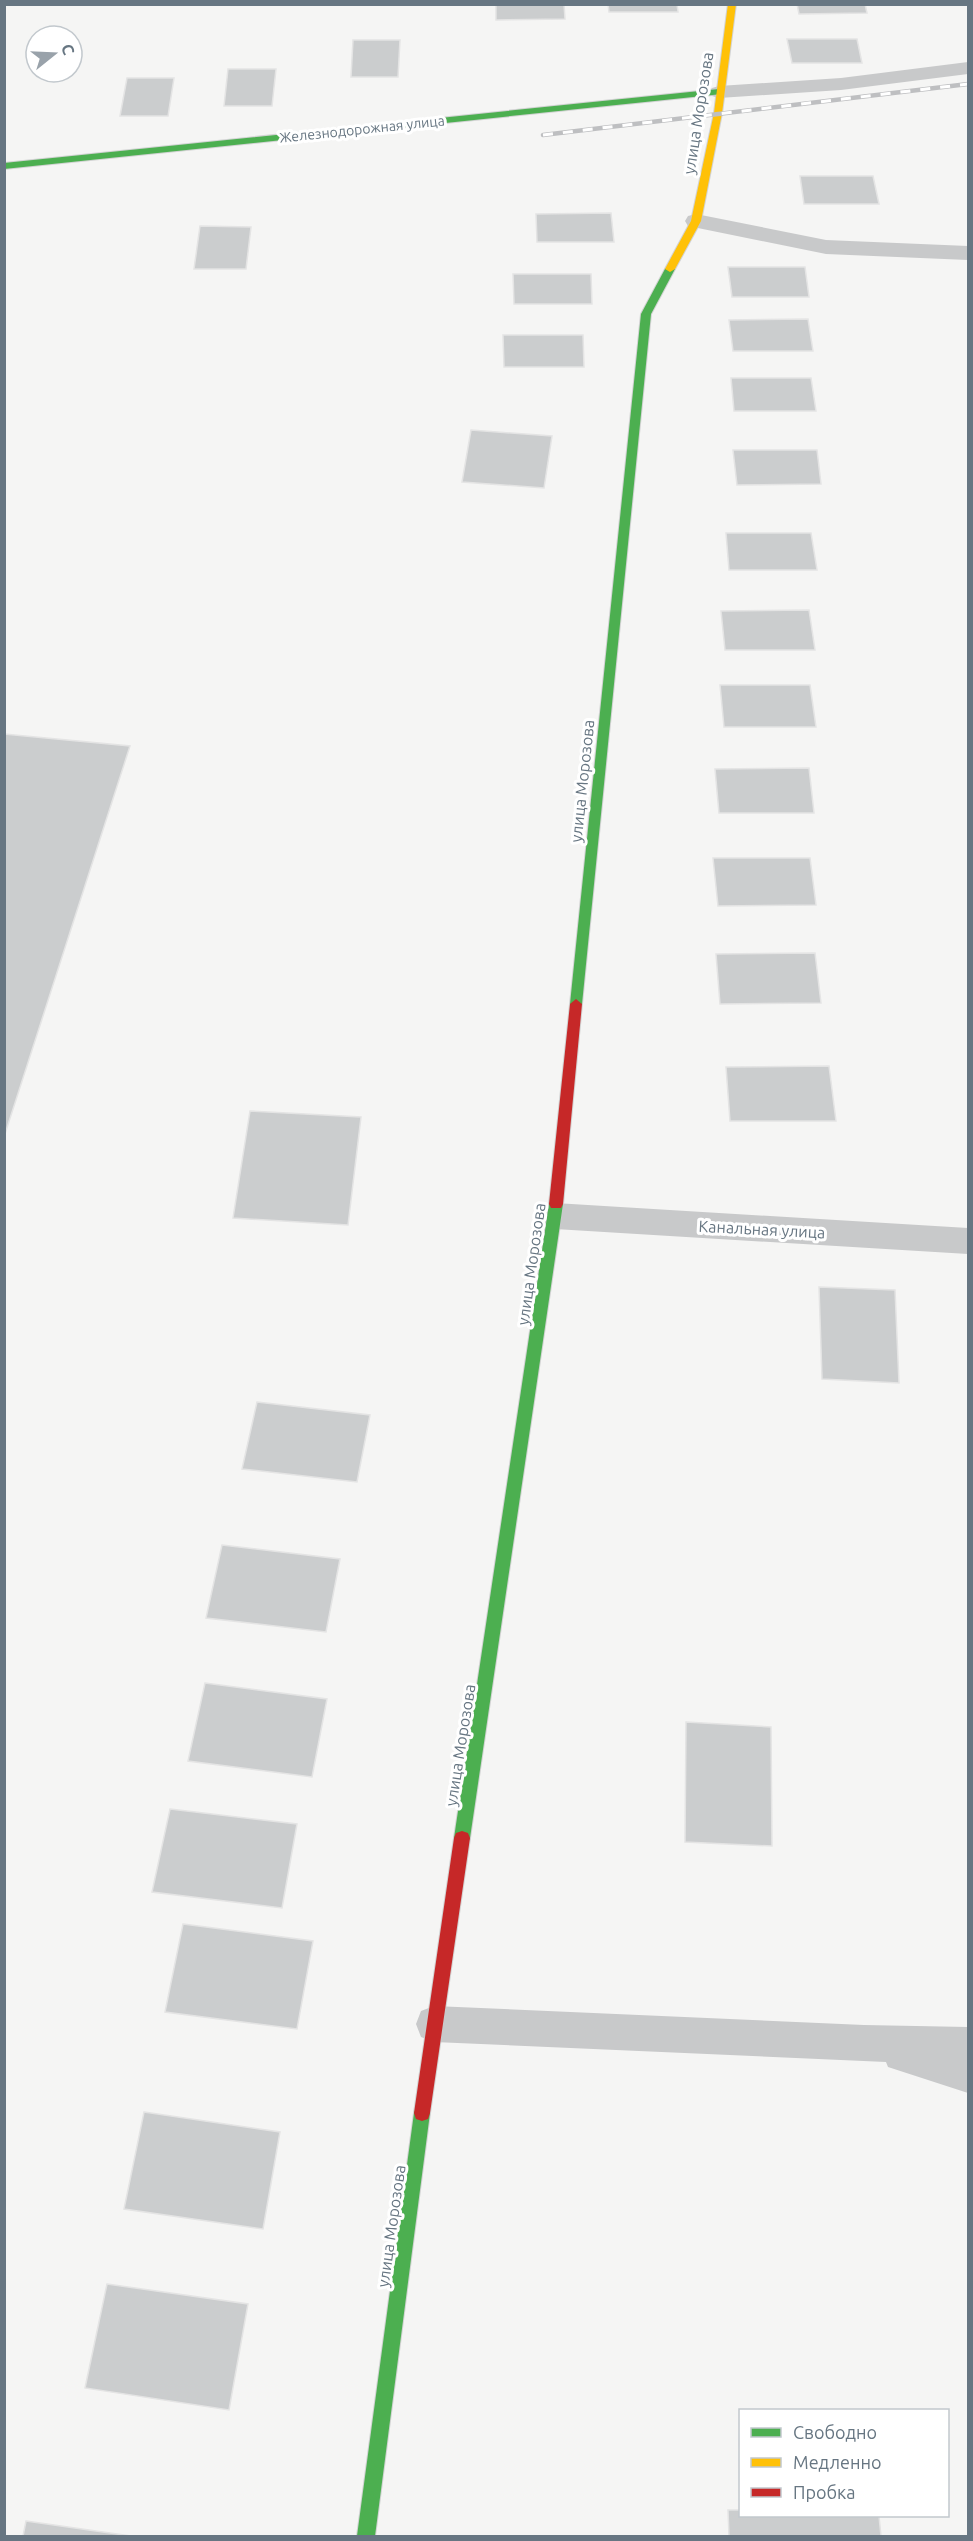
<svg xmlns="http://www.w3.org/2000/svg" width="973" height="2541" viewBox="0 0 973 2541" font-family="Ubuntu,sans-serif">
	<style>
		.building { fill: #cbcdce; stroke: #e4e4e4; stroke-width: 1.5 }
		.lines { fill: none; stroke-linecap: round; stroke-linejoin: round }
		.fast-casing { stroke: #d2d3d3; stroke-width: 2 }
		.slow-casing { stroke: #d2d3d3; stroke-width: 2 }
		.jam-casing { stroke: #d2d3d3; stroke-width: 2 }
		.lane { fill: #c8c9ca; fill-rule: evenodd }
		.street { fill: #c8c9ca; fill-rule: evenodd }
		.fast { fill: #4caf50; fill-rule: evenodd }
		.slow { fill: #ffc107; fill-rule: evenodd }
		.jam { fill: #c62828; fill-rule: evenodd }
		.rail-casing { stroke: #bebfc1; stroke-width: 4.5 }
		.rail { stroke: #fff; stroke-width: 3; stroke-dasharray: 10; stroke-linecap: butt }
		.labels { text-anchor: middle; stroke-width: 6; stroke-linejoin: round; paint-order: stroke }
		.far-street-label { font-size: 14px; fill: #677682; stroke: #fff }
		.street-label { font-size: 16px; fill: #677682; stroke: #fff }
	</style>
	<rect width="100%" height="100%" fill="#f5f5f4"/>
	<path class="building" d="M496,4H564L565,19L496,20Z
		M608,4H677L678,12H609Z
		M797,4H865L867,13L799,14Z
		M787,39H857L862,63H792Z
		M353,40H400L398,77H351Z
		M228,69H276L272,106H224Z
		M127,78H174L168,116H120Z
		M800,176H873L879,204H804Z
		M611,213L614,242H537L536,214Z
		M200,226L251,227L246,269H194Z
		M728,267H805L809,297H732Z
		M513,274H591L592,304H514Z
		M808,319L813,351H733L729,320Z
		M503,335H583L584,367H504Z
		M731,378H811L816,411H734Z
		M471,430L552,436L544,488L462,482Z
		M733,450H817L821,484L737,485Z
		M726,533H811L817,570H729Z
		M809,610L815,650H725L721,611Z
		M720,685H810L816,727H724Z
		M4,734L130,746L4,1137Z
		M809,768L814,813H719L715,769Z
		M713,858H810L816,905L718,906Z
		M815,953L821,1003L720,1004L716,954Z
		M829,1066L836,1121H730L726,1067Z
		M250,1111L361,1117L348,1225L233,1218Z
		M819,1287L895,1290L899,1383L822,1379Z
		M257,1402L370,1415L357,1482L242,1469Z
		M222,1545L340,1559L326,1632L206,1618Z
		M205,1683L327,1699L312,1777L188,1761Z
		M686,1722L771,1727L772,1846L685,1842Z
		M170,1809L297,1824L282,1908L152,1892Z
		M183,1924L313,1941L297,2029L165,2012Z
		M144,2112L280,2132L263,2229L124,2209Z
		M107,2284L248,2304L229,2410L85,2388Z
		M728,2510H740V2516H879L881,2536H729Z
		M26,2521L131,2536H23Z"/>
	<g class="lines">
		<g class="fast-casing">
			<path id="fast" d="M719,89L723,92L722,94L4,169V163Z
				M670,266L675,269L651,314L582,1004L576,1009L570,1004L641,314L665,269Z
				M556,1199L561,1200L563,1204L470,1838L468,1843L462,1845L456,1843L454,1838L549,1204L551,1200Z
				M422,2105L428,2107L430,2113L375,2536H357L414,2113L416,2107Z"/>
		</g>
		<g class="slow-casing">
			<path id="slow" d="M728,4H736L722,113L701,221L675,269L670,272L665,269L691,221L714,113Z"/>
		</g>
		<g class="jam-casing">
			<path id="jam" d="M576,999L582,1004L563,1204L561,1208H551L549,1204L570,1004Z
				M462,1831L468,1833L470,1838L430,2113L428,2119L422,2121L416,2119L414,2113L454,1838L456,1833Z"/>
		</g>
		<path class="lane" d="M968,62V74L841,90L719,98L712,96L709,92L712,88L719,86L841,78Z
			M434,2006L864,2025L968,2027V2093L888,2067L886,2062L434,2042L421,2037L416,2024L421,2011Z"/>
		<path class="street" d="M696,214L826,240L968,246V260L826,254L688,226L685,221L688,216Z
			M555,1203L968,1228V1254L555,1229L544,1225L539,1216L544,1207Z"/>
		<use href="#fast" class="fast"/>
		<use href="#slow" class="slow"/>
		<use href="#jam" class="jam"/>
		<g class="rail-casing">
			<path id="rail" d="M543,135L968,84"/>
		</g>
		<use href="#rail" class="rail"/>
	</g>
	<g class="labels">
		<g class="far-street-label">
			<text transform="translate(362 129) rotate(-6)" y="5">Железнодорожная улица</text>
		</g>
		<g class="street-label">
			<text transform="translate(698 113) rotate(-81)" y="6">улица Морозова</text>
			<text transform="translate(582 781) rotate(-84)" y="6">улица Морозова</text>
			<text transform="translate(762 1229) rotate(3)" y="6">Канальная улица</text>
			<text transform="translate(531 1264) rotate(-82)" y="6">улица Морозова</text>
			<text transform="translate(460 1745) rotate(-81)" y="6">улица Морозова</text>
			<text transform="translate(391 2226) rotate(-82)" y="6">улица Морозова</text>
		</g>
	</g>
	<rect width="973" height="2541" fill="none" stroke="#677682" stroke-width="12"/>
	<rect x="739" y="2409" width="210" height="108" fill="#ffffff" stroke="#c2c8cd" stroke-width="1.5"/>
	<rect x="751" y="2428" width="30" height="9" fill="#4caf50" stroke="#c2c8cd" stroke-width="1.5"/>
	<text x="793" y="2439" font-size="18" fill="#677682">Свободно</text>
	<rect x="751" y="2458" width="30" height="9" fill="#ffc107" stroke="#c2c8cd" stroke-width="1.5"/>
	<text x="793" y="2469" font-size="18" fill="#677682">Медленно</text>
	<rect x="751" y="2488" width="30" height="9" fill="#c62828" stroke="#c2c8cd" stroke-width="1.5"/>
	<text x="793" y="2499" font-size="18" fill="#677682">Пробка</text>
	<g transform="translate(54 54) rotate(72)"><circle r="28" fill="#ffffff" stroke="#c2c8cd" stroke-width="1.5"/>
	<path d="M0-4.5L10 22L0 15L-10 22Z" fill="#99a2aa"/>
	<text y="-9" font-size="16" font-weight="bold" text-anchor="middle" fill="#677682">С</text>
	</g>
</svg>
